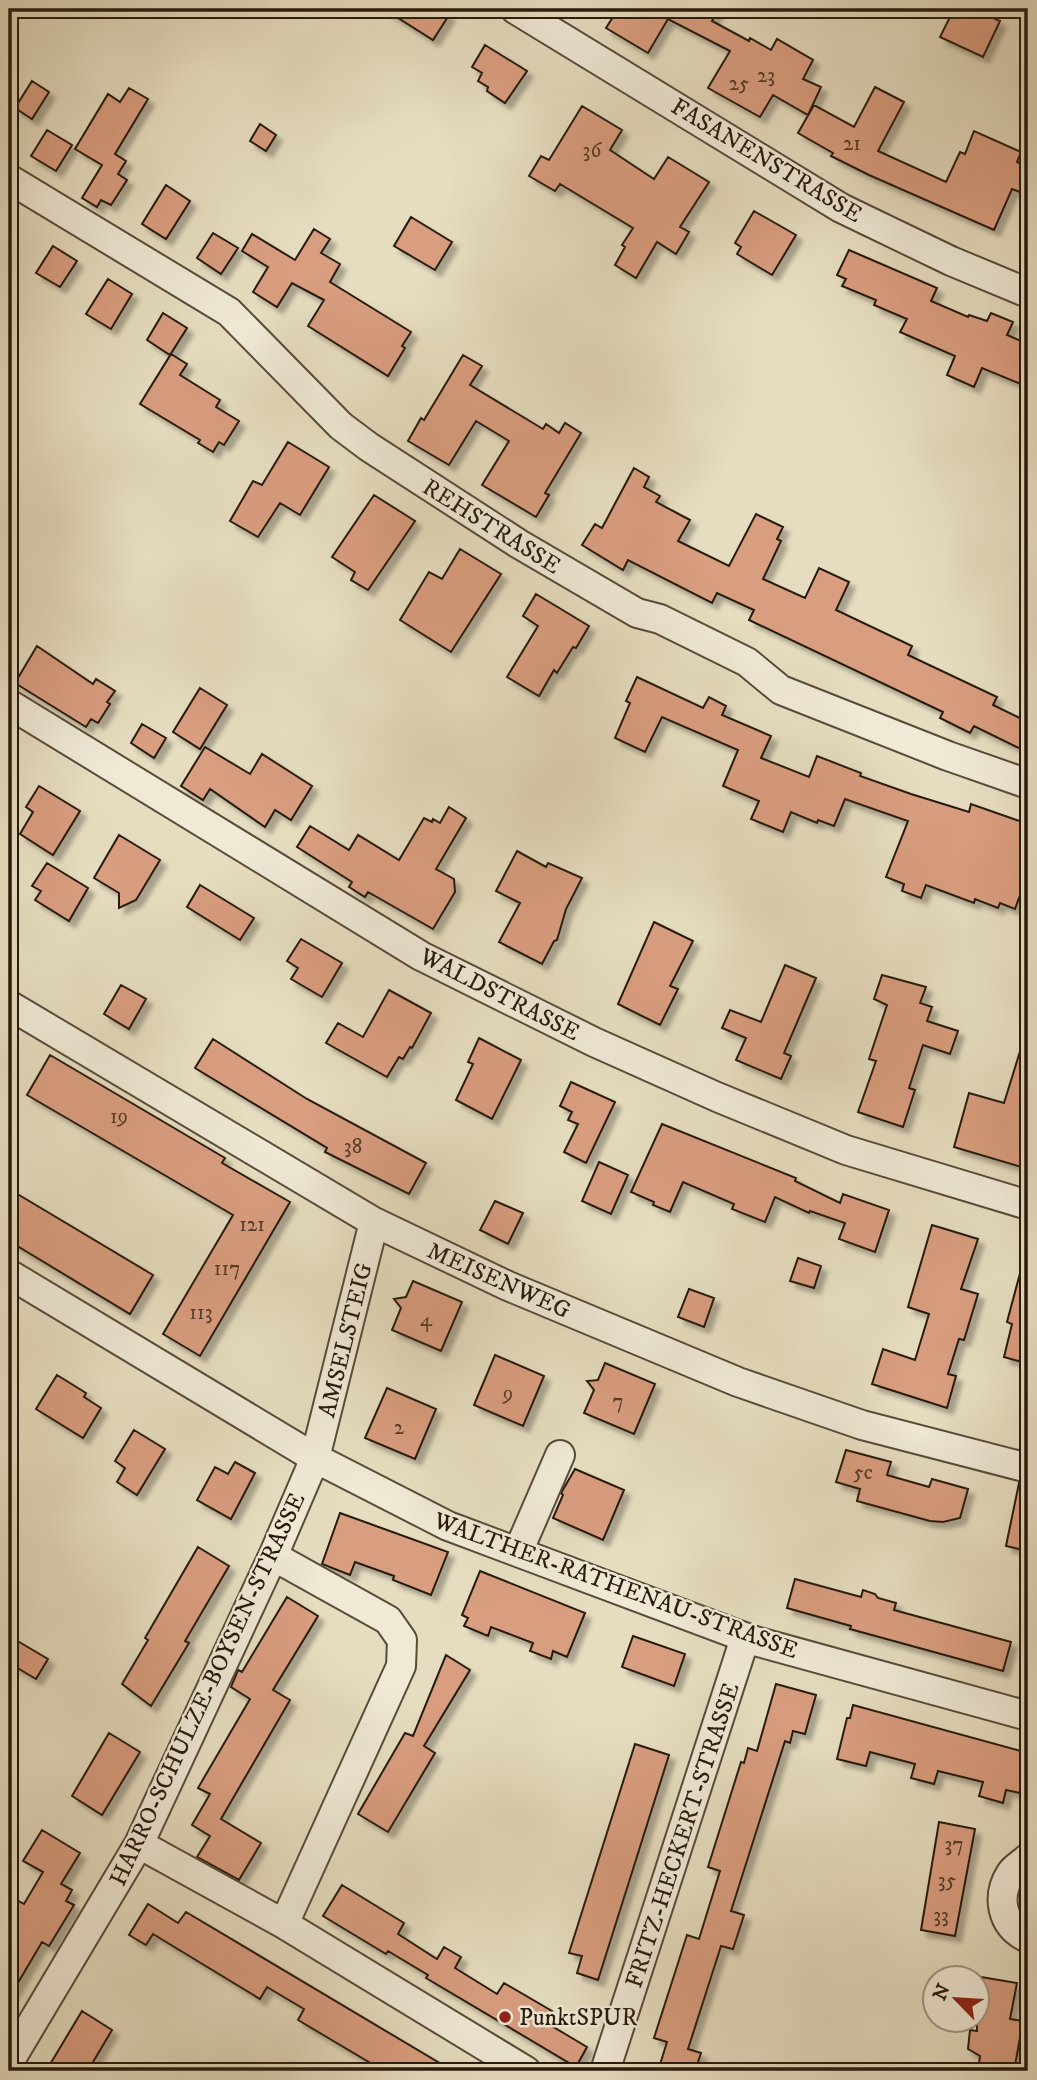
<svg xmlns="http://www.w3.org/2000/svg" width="1037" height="2080" viewBox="0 0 1037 2080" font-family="'IM FELL DW Pica',serif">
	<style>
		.building { fill: #d99d7f; stroke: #281a0d; stroke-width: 2; filter: url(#shadow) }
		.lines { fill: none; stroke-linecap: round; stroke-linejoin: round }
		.minor-casing { stroke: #584b3a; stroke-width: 32 }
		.minor { stroke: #efe9d6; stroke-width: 28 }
		.poi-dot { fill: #8f2418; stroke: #efe9d6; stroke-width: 2.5 }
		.labels { text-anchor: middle; stroke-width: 5; stroke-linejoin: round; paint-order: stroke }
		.number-label { font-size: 21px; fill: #543b2a }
		.street-label { font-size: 24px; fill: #281a0d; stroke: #efe9d6 }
		.poi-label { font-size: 24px; fill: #281a0d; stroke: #efe9d6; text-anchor: start }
	</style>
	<defs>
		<filter id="shadow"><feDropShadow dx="6" dy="6" stdDeviation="2" flood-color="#0004"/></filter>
	</defs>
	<rect width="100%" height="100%" fill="#e6ddc0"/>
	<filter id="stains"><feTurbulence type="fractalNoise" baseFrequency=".00286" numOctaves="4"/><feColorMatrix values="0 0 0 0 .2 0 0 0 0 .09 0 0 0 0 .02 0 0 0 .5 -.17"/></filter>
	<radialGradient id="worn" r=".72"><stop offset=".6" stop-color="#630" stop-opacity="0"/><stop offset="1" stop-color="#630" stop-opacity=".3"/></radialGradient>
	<path class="building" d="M384,9H439L449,15L433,40Z
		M618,9H718L712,21L749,41L750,38L771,50L777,39L813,60L803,79L821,87L808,115L773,95L760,117L708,88L730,51L668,19L648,53L606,28Z
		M954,9H973L1000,21L983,57L940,37Z
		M485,45L527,71L505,103L487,91L488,87L478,81L482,73L472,67Z
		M32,81L49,92L32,119L15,108Z
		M875,87L904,102L878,151L946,182L960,152L965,154L974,131L1021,152L1017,162L1028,167V195L1012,189L994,230L869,175L831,156L833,153L798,133L814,105L854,127Z
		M129,88L148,99L115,154L126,161L118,174L127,180L111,205L101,200L97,207L82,198L102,165L75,149L108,94L120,102Z
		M582,106L622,130L610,150L654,179L668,157L709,182L680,227L689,232L676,254L657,242L636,278L615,265L625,247L622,245L633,228L560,184L555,191L529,176L541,156L549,160Z
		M260,124L276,135L266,151L250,141Z
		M47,130L72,145L56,171L31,156Z
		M166,185L190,201L166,239L142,224Z
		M754,211L796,235L772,275L737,254L741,247L735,243Z
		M411,217L452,242L435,270L394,246Z
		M314,229L330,239L321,253L340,264L330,282L411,332L402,346L405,348L388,376L308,326L324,300L292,283L277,307L253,292L268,267L242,251L252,234L295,260Z
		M213,233L238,248L221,274L197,258Z
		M53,246L77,261L60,287L36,273Z
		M849,250L937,288L931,301L968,317L969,315L987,321L991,313L1013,322L1007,335L1028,344V387L982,368L974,387L947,375L955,356L900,332L907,319L874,305L876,300L842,286L846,279L837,275Z
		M108,279L132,294L111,329L86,314Z
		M163,313L187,328L170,355L147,340Z
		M171,354L187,364L180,375L220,400L216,407L239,421L224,445L219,442L213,452L198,443L200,440L140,404Z
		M463,355L482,366L470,385L543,429L546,424L559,433L565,423L581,433L545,493L549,495L536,517L482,485L509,441L476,421L449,465L408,441L421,418L424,420Z
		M288,442L329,467L300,515L280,503L258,537L230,521L253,481L262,485Z
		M634,468L649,477L644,487L660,496L656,502L690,520L678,541L729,566L756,514L783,527L777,539L781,541L763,579L805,598L819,568L849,582L836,610L912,646L908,655L997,697L993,705L1028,722V738L1023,750L974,726L970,733L940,718L943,712L749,620L754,610L717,593L712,603L628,560L623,570L582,545L595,524L602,528Z
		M374,495L415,521L368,590L351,580L355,572L332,557Z
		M460,549L501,574L451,652L400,620L429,572L442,579Z
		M536,594L589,626L576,648L573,647L557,673L554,670L539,696L507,677L538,626L523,616Z
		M37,646L93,684L96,679L115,691L107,702L110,704L98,723L91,719L86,727L15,683Z
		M637,677L703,708L709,697L726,706L722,715L771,736L761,758L809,777L817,756L861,773L860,776L911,794L969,812L971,804L1028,824V873L1015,909L1000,903L998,908L975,899L974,903L926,885L921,898L902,891L904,884L886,877L908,821L845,799L834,826L818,820L817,823L791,812L783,832L751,819L759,801L723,786L738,750L662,717L645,752L615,738L630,703L626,701Z
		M200,688L227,705L200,749L173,732Z
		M142,724L166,738L154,758L131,743Z
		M205,747L250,774L262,754L312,786L291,820L275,810L265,827L210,789L203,800L181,786Z
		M39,786L80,811L53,855L20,834L33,812L26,807Z
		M449,807L466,818L436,869L454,879L455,892L433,929L368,892L365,897L349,887L352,882L297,847L310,826L349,850L358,835L399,860L424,818L432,822L433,819L440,823Z
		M119,835L160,860L136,900L119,908V893L94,878Z
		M517,851L546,867L548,863L582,878L566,909L557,940L554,941L542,964L499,942L520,903L496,891Z
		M47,863L88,888L69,921L35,900L41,891L32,886Z
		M200,885L254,918L240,940L187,907Z
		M654,922L693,941L670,986L678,989L660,1025L618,1004Z
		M301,939L342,963L322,997L291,979L298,968L287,961Z
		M785,965L816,978L784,1053L791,1056L781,1079L736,1060L746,1038L722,1028L730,1010L761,1022Z
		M882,975L926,987L920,1003L932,1007L927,1021L958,1031L950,1054L923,1045L909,1088L915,1090L903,1127L858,1112L876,1061L869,1059L887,1005L874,999Z
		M121,985L146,999L129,1029L104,1014Z
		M389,990L431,1013L412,1048L410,1047L403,1059L399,1057L387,1077L326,1043L338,1023L363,1037Z
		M479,1038L521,1060L492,1119L456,1100L473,1064L468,1062Z
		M213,1039L307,1099L426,1163L409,1194L325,1152L327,1148L195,1068Z
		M1022,1045L1028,1046V1169L954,1147L969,1093L1004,1103Z
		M50,1055L225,1158L222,1163L290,1202L200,1356L163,1334L233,1215L27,1095Z
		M571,1082L615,1102L586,1163L564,1152L578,1124L568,1120L572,1112L560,1106Z
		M662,1124L796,1178L795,1181L840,1203L843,1194L889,1210L875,1252L839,1239L845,1223L810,1211L809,1213L775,1197L765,1222L732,1209L734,1204L683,1182L670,1212L653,1205L654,1202L631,1192Z
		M599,1162L628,1175L611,1214L582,1201Z
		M9,1189L153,1275L130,1314L9,1241Z
		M495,1201L523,1213L508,1244L480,1230Z
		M932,1225L978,1239L961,1289L978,1294L964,1340L959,1339L948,1374L956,1376L947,1408L872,1384L883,1349L915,1360L929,1314L908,1307Z
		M798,1258L821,1266L814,1288L790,1281Z
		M1022,1266H1028V1341L1022,1362L1004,1357L1012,1324L1007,1322Z
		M413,1281L462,1302L441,1351L392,1330L401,1308L394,1299L406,1297Z
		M689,1289L714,1298L704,1327L678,1317Z
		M495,1355L544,1376L523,1426L474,1405Z
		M605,1363L655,1384L634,1434L584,1413L594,1390L587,1381L598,1380Z
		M57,1375L86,1393L84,1397L101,1408L83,1438L36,1409Z
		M387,1388L436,1409L415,1459L365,1438Z
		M134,1430L165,1449L137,1495L117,1482L125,1468L115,1461Z
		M846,1450L891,1462L887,1475L929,1487L932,1479L968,1489L960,1518L943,1522L930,1521L857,1501L860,1489L836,1482Z
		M235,1462L255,1473L231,1519L197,1500L215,1467L228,1474Z
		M575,1469L624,1490L603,1540L553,1518L563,1495L561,1493Z
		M1019,1483L1028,1484V1551L1006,1546Z
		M340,1513L448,1552L431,1595L393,1580L394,1576L355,1562L350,1575L322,1564Z
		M198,1547L229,1566L185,1641L189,1643L151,1706L122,1684L148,1640L145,1638Z
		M480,1571L585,1613L567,1657L553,1651L551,1659L530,1651L533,1643L491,1627L488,1636L464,1626L468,1618L462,1615Z
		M795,1579L861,1597L863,1590L875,1594L878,1598L896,1603L894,1610L1011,1642L1003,1671L850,1629L851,1626L787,1608Z
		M287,1597L318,1616L273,1690L290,1700L221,1819L261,1843L239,1880L197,1857L210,1836L192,1825L210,1794L198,1788L250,1699L231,1687L238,1670L242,1672Z
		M9,1636L48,1659L36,1679L9,1663Z
		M633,1636L685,1654L674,1686L622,1667Z
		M446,1655L470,1670L424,1746L435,1753L388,1832L358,1814L405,1733L413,1736Z
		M776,1684L816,1695L808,1723L805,1734L793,1731L790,1743L785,1741L731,1911L744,1915L733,1949L721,1946L688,2049L701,2053L695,2071H658L667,2042L654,2038L687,1935L699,1939L720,1871L708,1867L741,1762L744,1763L748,1748L757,1751Z
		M853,1705L1028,1753V1765L1020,1793L1006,1790L1003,1803L979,1796L983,1782L938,1771L934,1784L911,1778L915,1764L870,1752L866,1766L837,1759L847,1718H850Z
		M109,1733L140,1752L102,1815L72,1796Z
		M635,1744L669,1755L598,1980L577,1973L582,1956L569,1953Z
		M939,1822L975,1829L955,1936L921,1930Z
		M42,1830L80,1853L61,1884L72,1890L66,1901L74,1905L49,1946L42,1942L9,1998V1909L15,1899L24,1904L43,1872L23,1861Z
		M342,1885L404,1923L398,1934L437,1959L444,1947L461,1957L455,1968L497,1994L504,1983L552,2011L545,2022L587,2047L576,2067L426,1978L428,1975L388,1951L386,1954L323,1916Z
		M148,1904L178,1923L186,1912L453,2071H384L298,2020L304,2009L267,1987L260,1999L153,1934L146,1945L129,1935Z
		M981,1977L1017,1983L1010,2019L1023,2021L1014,2071H978L980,2056L968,2049L970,2030L977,2031V1995Z
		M82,2011L112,2030L93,2062L87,2071H46Z"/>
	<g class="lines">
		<g class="minor-casing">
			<path id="minor" d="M515,9L841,208L951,261L1028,293
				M9,179L229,312L341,426L369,447L519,544L637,613L660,619L747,662L781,690L948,756L1028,784
				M9,704L421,956L594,1042L717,1097L846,1150L1028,1205
				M9,1005L374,1222L508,1286L738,1382L862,1425L1028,1468
				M9,1274L315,1458L448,1526L755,1641L1028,1716
				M518,1552L560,1455
				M273,1556L388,1620L402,1640L401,1666L284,1924
				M139,1844L284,1924L526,2071
				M1028,1858C1023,1863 1015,1867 1011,1873C996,1896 1001,1926 1028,1938
				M9,2062L139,1844L273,1556L315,1458L374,1222
				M605,2071L745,1638"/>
		</g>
		<use href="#minor" class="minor"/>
	</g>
	<circle class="poi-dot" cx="505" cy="2017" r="7"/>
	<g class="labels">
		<g class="number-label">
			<text x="766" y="82">23</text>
			<text x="739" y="90">25</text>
			<text x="852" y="150">21</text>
			<text x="592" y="157">36</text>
			<text x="119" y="1123">19</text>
			<text x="353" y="1153">38</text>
			<text x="252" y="1231">121</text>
			<text x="227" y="1275">117</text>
			<text x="201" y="1319">113</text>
			<text x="426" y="1326">4</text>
			<text x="508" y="1400">9</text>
			<text x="618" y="1408">7</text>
			<text x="399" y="1434">2</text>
			<text x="863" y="1479">5c</text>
			<text x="954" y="1851">37</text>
			<text x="947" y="1887">35</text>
			<text x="941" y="1922">33</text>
		</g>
		<g class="street-label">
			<text transform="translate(767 160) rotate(31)" y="8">FASANENSTRASSE</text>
			<text transform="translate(492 526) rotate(32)" y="8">REHSTRASSE</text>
			<text transform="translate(500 994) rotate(27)" y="8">WALDSTRASSE</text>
			<text transform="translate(499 1280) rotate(24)" y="8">MEISENWEG</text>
			<text transform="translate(345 1340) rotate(-76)" y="8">AMSELSTEIG</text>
			<text transform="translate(616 1585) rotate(20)" y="8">WALTHER-RATHENAU-STRASSE</text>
			<text transform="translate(207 1689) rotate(-65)" y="8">HARRO-SCHULZE-BOYSEN-STRASSE</text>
			<text transform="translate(682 1835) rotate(-72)" y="8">FRITZ-HECKERT-STRASSE</text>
		</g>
		<g class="poi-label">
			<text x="519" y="2025">PunktSPUR</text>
		</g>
	</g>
	<rect width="1037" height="2080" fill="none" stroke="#e6ddc0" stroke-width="35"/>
	<rect x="10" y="10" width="1016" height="2059" fill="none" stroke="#281a0d" stroke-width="3.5"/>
	<rect x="18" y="18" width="1002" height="2045" fill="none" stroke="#281a0d" stroke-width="2"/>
	<g transform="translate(956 1999) rotate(295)"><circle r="33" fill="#efe9d6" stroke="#9f9686" stroke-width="2"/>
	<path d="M0-5L12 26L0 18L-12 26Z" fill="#8f2418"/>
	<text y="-10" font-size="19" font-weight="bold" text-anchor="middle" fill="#281a0d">N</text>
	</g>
	<rect width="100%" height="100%" filter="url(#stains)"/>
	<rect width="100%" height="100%" fill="url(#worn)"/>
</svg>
